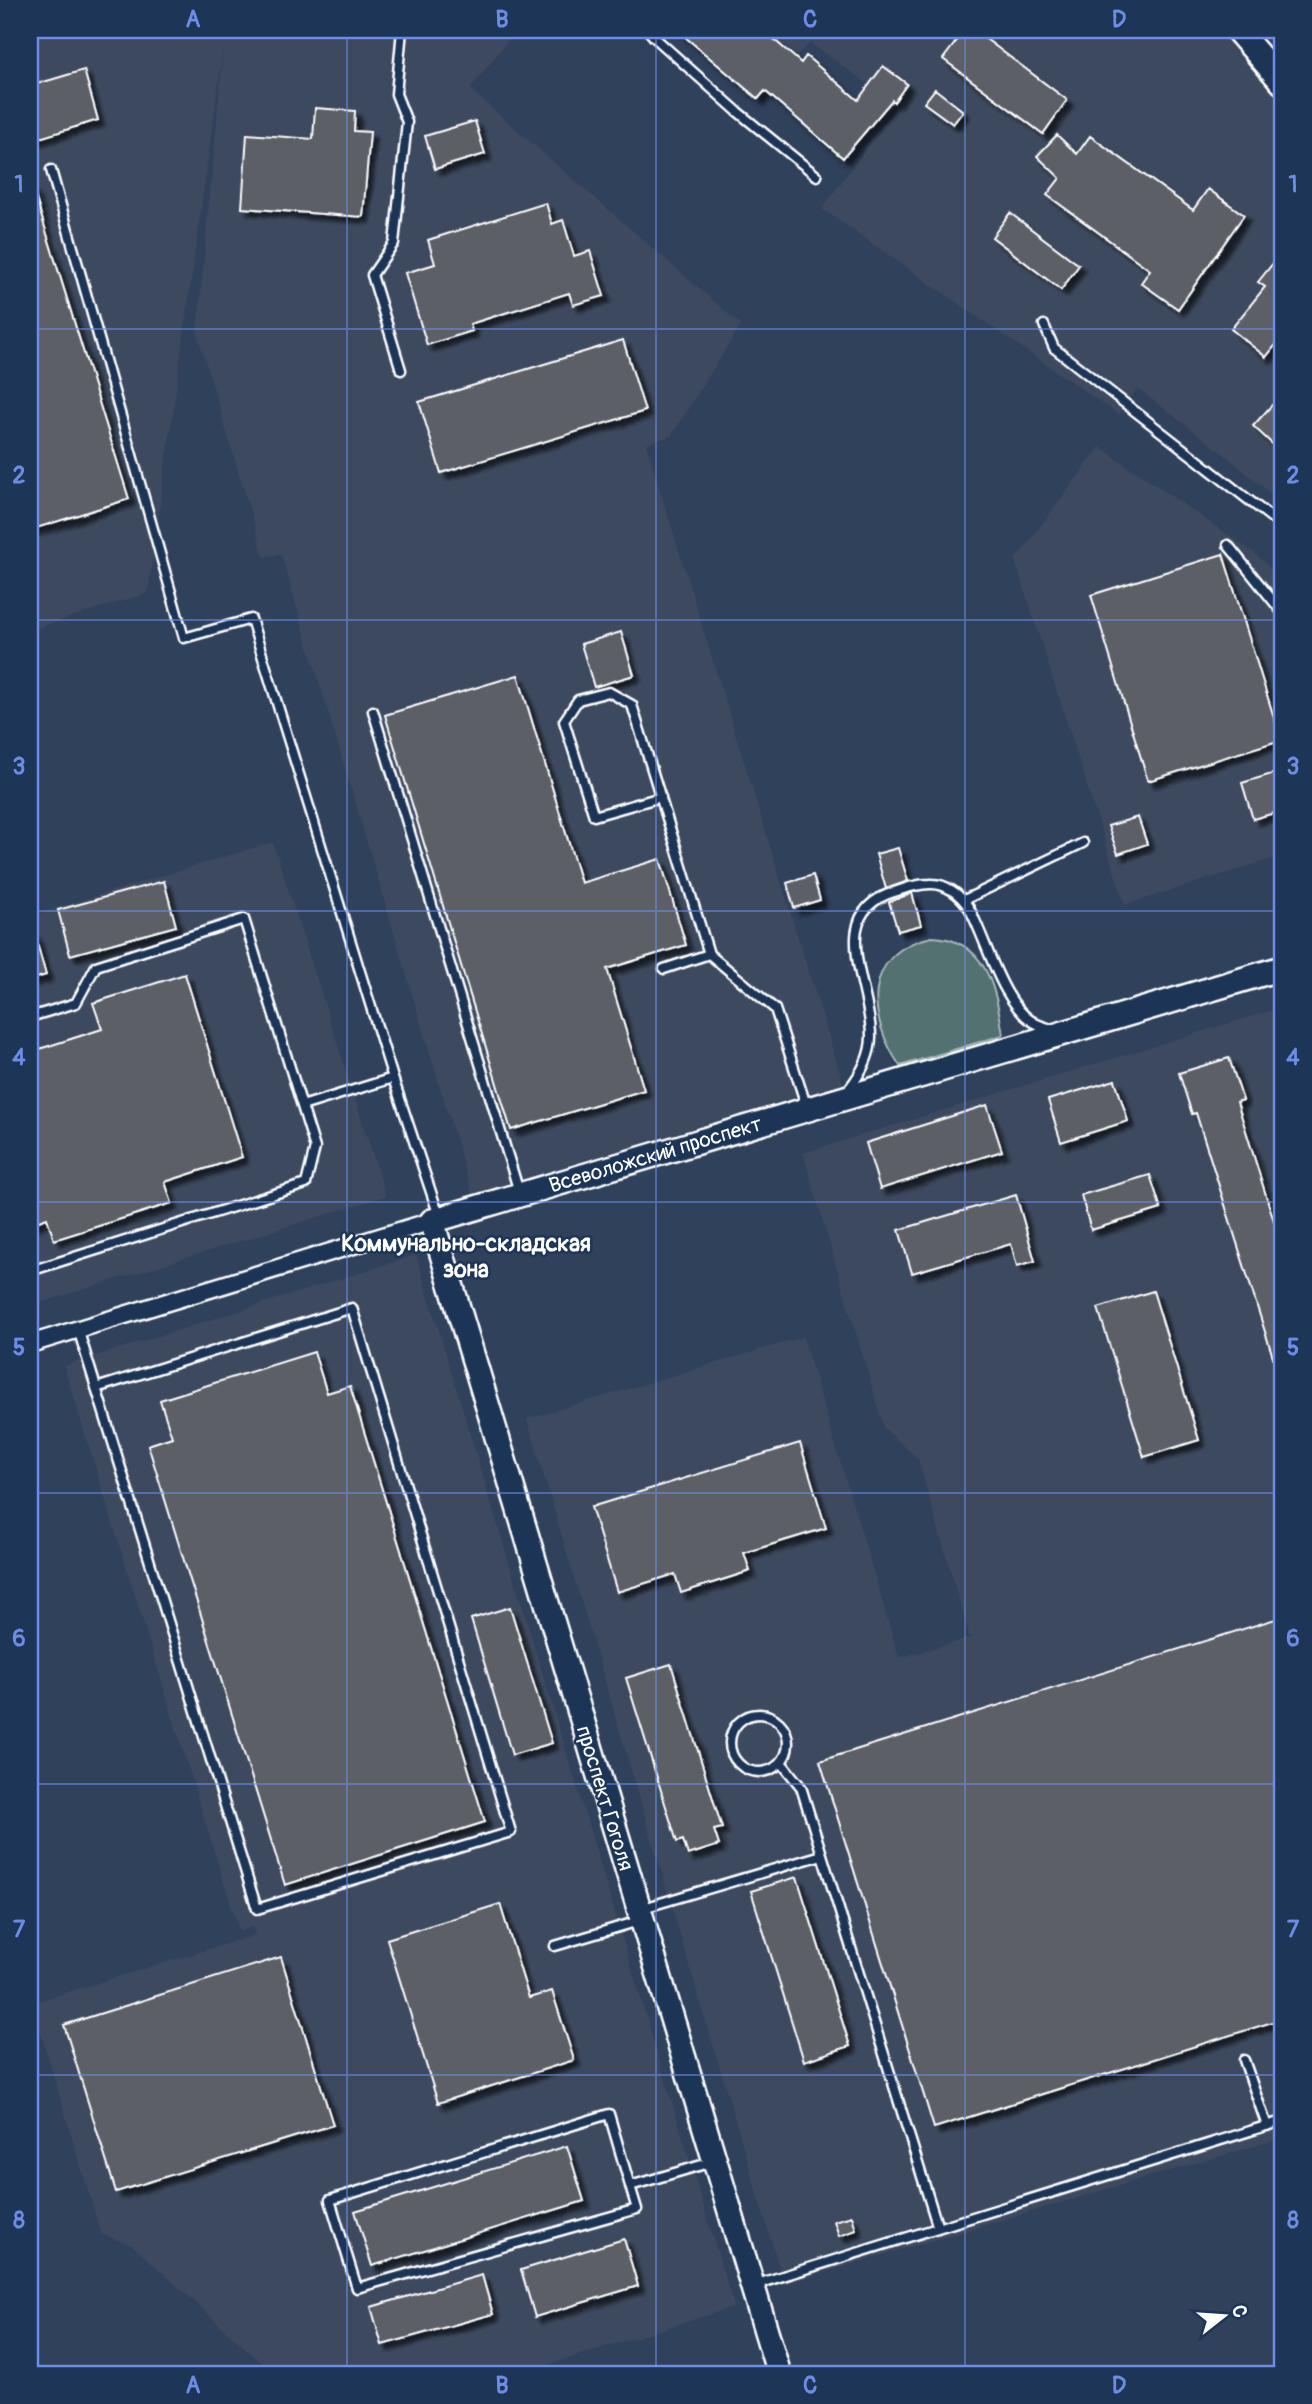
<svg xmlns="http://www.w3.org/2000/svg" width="1312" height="2404" viewBox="0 0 1312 2404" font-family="Pangolin,sans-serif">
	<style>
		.built { fill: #3d4a5f }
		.green { fill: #537170; stroke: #a9b8b8; stroke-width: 2 }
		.building { fill: #5c5e66; stroke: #fff; stroke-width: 2; filter: url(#shadow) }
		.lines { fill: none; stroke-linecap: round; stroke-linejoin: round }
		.lane-casing { stroke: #fff; stroke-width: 13 }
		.street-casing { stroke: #fff; stroke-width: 21 }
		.secondary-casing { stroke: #fff; stroke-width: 28 }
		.lane { stroke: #1d3557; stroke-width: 8 }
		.street { stroke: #1d3557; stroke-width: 16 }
		.secondary { stroke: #1d3557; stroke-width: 23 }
		.grid { fill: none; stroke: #6c8ce6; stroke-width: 2; stroke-opacity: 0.55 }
		.labels { text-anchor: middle; stroke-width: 5; stroke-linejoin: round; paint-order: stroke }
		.street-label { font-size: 21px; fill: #fff; stroke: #1d3557 }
		.neighbourhood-label { font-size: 23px; font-weight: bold; fill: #fff; stroke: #1d3557 }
		.neatline { fill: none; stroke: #6c8ce6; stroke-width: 2.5 }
		.grid-label { font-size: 23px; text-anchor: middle; font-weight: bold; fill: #6c8ce6 }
	</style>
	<defs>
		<filter id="shadow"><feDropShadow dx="6" dy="6" stdDeviation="2" flood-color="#0009"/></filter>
	</defs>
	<rect width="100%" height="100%" fill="#30415c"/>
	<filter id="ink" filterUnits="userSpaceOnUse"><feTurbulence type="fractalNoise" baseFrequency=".0143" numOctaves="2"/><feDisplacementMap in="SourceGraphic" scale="14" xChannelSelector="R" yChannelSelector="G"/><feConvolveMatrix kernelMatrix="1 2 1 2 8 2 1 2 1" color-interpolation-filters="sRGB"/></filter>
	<g filter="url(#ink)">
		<path class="built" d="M30,30H516L470,89L741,325L671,436L646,444L843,1083L472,1194L281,554L264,557L197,333L224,43L148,593L30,630Z
			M763,30H1220L1282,102V503L1220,451L1137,388L1119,415L822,209L899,103L894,102L810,43L795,57Z
			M1100,447L1253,552L1282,579V856L1125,905L1015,560Z
			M273,842L386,1196L30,1306V916Z
			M1282,1007V2138L784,2284L527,1419L803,1337L899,1658L970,1638L918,1459L884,1428L803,1153Z
			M416,1255L734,2307L519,2374H274L132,2245L101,2234L32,2003L255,1935L253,1927L239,1931L64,1366Z"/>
		<path class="green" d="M932,937C987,939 996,990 1003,1035L900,1066C867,1017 861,952 932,937Z"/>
		<path class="building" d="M677,30H763L801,63L806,56L858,100L883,66L907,84L894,102L892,100L843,158L765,91L758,99Z
			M965,30H974L1067,100L1043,134L943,59Z
			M84,70L98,120L30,141V86Z
			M935,89L963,111L953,124L924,103Z
			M315,108L355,111L354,131L370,132L363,217L242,208L247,134L313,139Z
			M475,121L485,154L435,169L425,136Z
			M1057,135L1077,154L1090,136L1193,210L1208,189L1244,215L1178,309L1141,283L1150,270L1047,195L1060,178L1037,156Z
			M33,189L129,499L30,530V190Z
			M546,203L552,224L563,220L574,256L590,251L604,296L573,305L569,293L470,324L472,331L427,345L405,273L435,264L428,240Z
			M1010,213L1079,265L1061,290L992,237Z
			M1282,252V337L1266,357L1231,329L1265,287L1258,282Z
			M623,340L645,411L441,473L419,402Z
			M1282,394V453L1253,426Z
			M1223,554L1281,740L1148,781L1091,595Z
			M621,632L634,675L594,687L581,644Z
			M518,675L581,883L660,859L686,945L607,969L644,1090L511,1130L385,715Z
			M1282,771V811L1253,819L1242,783Z
			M1138,817L1147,844L1118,854L1108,826Z
			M898,848L908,881L886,889L876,854Z
			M813,875L820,900L794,908L787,883Z
			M164,881L176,926L70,955L58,910Z
			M912,893L921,925L898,931L889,902Z
			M34,933L46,975L30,980V934Z
			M185,974L242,1157L165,1182L172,1203L54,1240L47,1218L30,1224V1052L102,1029L93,1003Z
			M1229,1058L1243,1100L1237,1102L1282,1247V1375L1279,1376L1196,1113L1192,1114L1179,1073Z
			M1115,1080L1128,1121L1061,1142L1048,1100Z
			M987,1105L1002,1151L880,1189L866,1143Z
			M1150,1175L1161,1209L1091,1230L1081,1195Z
			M1016,1195L1035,1261L1017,1266L1011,1244L912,1273L899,1230Z
			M1153,1291L1199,1440L1144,1457L1098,1308Z
			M314,1352L327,1393L350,1386L485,1822L285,1885L148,1445L172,1437L160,1400Z
			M800,1443L826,1528L744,1553L750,1571L681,1593L675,1574L617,1592L591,1507Z
			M510,1607L552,1743L512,1755L471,1619Z
			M1282,1617V2019L934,2128L820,1761Z
			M671,1664L722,1828L714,1830L719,1845L688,1855L683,1840L677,1842L626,1678Z
			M797,1877L850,2046L804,2061L751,1891Z
			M500,1904L529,1998L552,1991L574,2060L438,2103L387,1939Z
			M281,1957L333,2125L116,2192L64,2025Z
			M567,2146L584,2201L372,2266L355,2211Z
			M852,2216L856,2230L839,2236L834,2221Z
			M624,2239L638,2286L535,2317L521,2270Z
			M482,2275L493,2314L382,2345L371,2307Z"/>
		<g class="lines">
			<g class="lane-casing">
				<path id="lane" d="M648,30L654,37L738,112L817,176
					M51,170L184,638L251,619L393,1078L439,1216
					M1044,325L1054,348L1282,526
					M401,370L372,275L394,243L407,122L396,94L402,30
					M1228,545L1282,612
					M373,711L519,1192
					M661,797L594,816L564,721L578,700L609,692L632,705L709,954L775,1009L807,1108
					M964,900L1083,843
					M664,969L709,954
					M30,1017L76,1003L96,966L244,919L315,1148L306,1184L30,1271
					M848,1090C860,1075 871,1057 871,1037C872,988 824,913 894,892C906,888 917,884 930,884C946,883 961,895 969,908C987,941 1002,1005 1035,1023C1041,1026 1048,1028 1055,1030
					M302,1106L393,1078
					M78,1329L257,1909L511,1832L352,1308L96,1388
					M730 1743a29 29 0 1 1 58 0a29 29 0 1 1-58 0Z
					M781,1762L801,1787L938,2228
					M640,1909L822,1855
					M555,1946L639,1921
					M1244,2060L1267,2126
					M630,2186L609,2114L330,2200L357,2288L637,2209L630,2186L712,2162
					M754,2285L1282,2121"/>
			</g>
			<g class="street-casing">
				<path id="street" d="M30,1344L432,1221"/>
			</g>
			<g class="secondary-casing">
				<g id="secondary">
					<path d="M1237,30L1282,82"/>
					<path id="s1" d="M779,2374L432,1221L1282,968"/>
				</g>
			</g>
			<use href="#lane" class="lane"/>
			<use href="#street" class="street"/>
			<use href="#secondary" class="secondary"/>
		</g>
	</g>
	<path class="grid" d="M347,30V2374M656,30V2374M965,30V2374M30,329H1282M30,620H1282M30,911H1282M30,1202H1282M30,1493H1282M30,1784H1282M30,2075H1282"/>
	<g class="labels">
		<g class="street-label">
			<text dy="7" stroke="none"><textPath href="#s1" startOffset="1437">Всеволожский проспект</textPath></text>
			<text transform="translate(605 1798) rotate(73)" y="7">проспект Гоголя</text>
		</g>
		<g class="neighbourhood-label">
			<text x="466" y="1251">Коммунально-складская<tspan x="466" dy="26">зона</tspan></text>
		</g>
	</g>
	<rect width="1312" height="2404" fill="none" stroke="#1d3557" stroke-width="77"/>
	<g transform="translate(1224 2316) rotate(73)" stroke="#1d3557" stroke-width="5" paint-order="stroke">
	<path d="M0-5L12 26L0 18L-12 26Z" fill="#ffffff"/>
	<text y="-10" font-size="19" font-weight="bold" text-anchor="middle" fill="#ffffff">С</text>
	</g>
	<rect x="38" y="38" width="1236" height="2328" class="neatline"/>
	<g class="grid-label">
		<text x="193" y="27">A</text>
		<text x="502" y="27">B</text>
		<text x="810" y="27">C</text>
		<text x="1119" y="27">D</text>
		<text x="19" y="192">1</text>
		<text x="1293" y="192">1</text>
		<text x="19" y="483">2</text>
		<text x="1293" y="483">2</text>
		<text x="19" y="774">3</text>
		<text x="1293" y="774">3</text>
		<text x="19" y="1065">4</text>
		<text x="1293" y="1065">4</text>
		<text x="19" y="1355">5</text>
		<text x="1293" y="1355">5</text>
		<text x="19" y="1646">6</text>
		<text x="1293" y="1646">6</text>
		<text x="19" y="1937">7</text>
		<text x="1293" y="1937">7</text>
		<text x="19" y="2228">8</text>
		<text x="1293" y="2228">8</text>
		<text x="193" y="2393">A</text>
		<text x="502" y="2393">B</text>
		<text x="810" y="2393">C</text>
		<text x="1119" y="2393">D</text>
	</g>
</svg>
